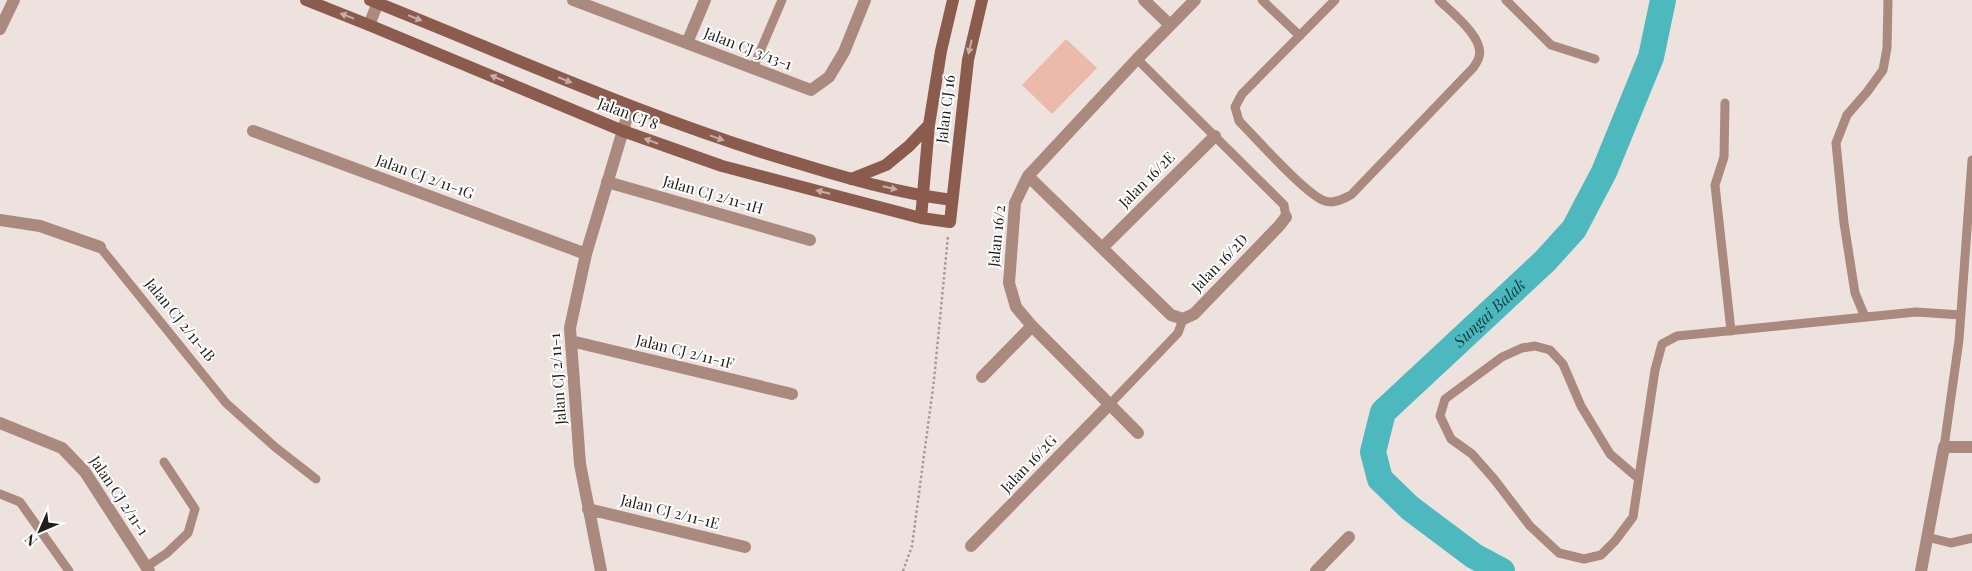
<svg xmlns="http://www.w3.org/2000/svg" width="1972" height="571" viewBox="0 0 1972 571" font-family="'Playfair Display',serif">
	<style>
		.green { fill: #ebbaaa }
		.lines { fill: none; stroke-linecap: round; stroke-linejoin: round }
		.river { stroke: #4db9be; stroke-width: 26 }
		.path { stroke: #a49b98; stroke-width: 2.5; stroke-dasharray: 2.5 2.5; stroke-linecap: butt }
		.lane { stroke: #aa897e; stroke-width: 9 }
		.street { stroke: #aa897e; stroke-width: 12 }
		.secondary { stroke: #8b5c4d; stroke-width: 12 }
		.oneway { fill: #c5aea6 }
		.labels { text-anchor: middle; stroke-width: 4; stroke-linejoin: round; paint-order: stroke }
		.street-label { font-size: 15px; fill: #211d1b; stroke: #fff }
		.water-label { font-size: 16px; font-style: italic; fill: #0d4042; stroke: #fff }
	</style>
	<rect width="100%" height="100%" fill="#eee2de"/>
	<path class="green" d="M1066,39L1097,68L1052,114L1022,85Z"/>
	<g class="lines">
		<path class="river" id="s1" d="M1502,571L1474,556L1410,508L1380,479L1373,452L1383,412L1545,261L1574,229L1604,172L1651,57L1663,0"/>
		<path class="path" d="M903,571L912,546L934,380L948,236"/>
		<path class="lane" d="M1262,0L1300,36
			M1335,0L1242,94L1235,107L1239,121C1255,137 1307,196 1325,201C1334,204 1342,199 1351,195L1473,68C1475,65 1478,61 1479,57C1485,38 1451,12 1439,0
			M1506,0L1551,45L1595,59
			M1137,59L1284,205L1286,217
			M753,68L782,0
			M1725,103L1724,157L1715,185L1731,331
			M100,247L226,403L275,447L316,479
			M1865,317L1855,293L1844,223L1836,143L1847,115L1867,92L1883,70L1887,48L1888,0
			M1110,404L1178,333L1183,319
			M1944,447L1959,340L1972,160
			M1638,478L1610,454L1581,406L1563,364L1550,350L1535,346L1522,348L1502,357L1445,399L1440,416L1451,439L1472,454L1494,479L1530,526L1559,553L1584,559L1601,555L1615,541L1633,517L1655,370L1662,344L1677,336L1916,312L1961,315
			M0,494L20,502L69,571
			M1927,537L1951,543L1972,538
			M146,567L167,553L188,533L195,509L164,462"/>
		<path class="street" d="M573,0L811,90L829,77L844,52L865,0
			M1144,0L1170,25
			M369,25L379,0
			M0,29L14,0
			M687,43L705,0
			M253,131L586,254
			M1028,176L1171,315L1183,319L1194,314L1279,226L1286,217
			M607,182L810,240
			M0,220L40,226L100,247
			M1102,248L1215,136
			M571,341L792,394
			M982,377L1032,326
			M0,423L62,448L85,472L149,571
			M1138,433L1032,326L1016,307L1009,283L1015,203L1028,176L1137,59L1195,0
			M588,509L745,547
			M971,546L1110,404
			M601,571L580,464L570,328L586,254L630,107
			M1316,571L1349,537
			M1921,571L1944,447H1972"/>
		<path class="secondary" d="M306,0L369,25L623,131L722,166L921,218L950,222L968,60L982,0
			M370,0C511,56 648,119 794,162C846,178 898,193 952,200
			M851,179L886,165L909,146L929,125
			M921,218L929,125L941,51L953,0"/>
	</g>
	<defs><path id="oneway-solid" d="M-6-.8H1V-3.2L6.5 0L1 3.2V.8H-6Z" transform="scale(1.25)"/></defs>
	<g class="oneway">
		<use href="#oneway-solid" transform="translate(347 16) rotate(-159)"/>
		<use href="#oneway-solid" transform="translate(415 18) rotate(22)"/>
		<use href="#oneway-solid" transform="translate(970 47) rotate(103)"/>
		<use href="#oneway-solid" transform="translate(497 78) rotate(-157)"/>
		<use href="#oneway-solid" transform="translate(565 80) rotate(22)"/>
		<use href="#oneway-solid" transform="translate(717 138) rotate(20)"/>
		<use href="#oneway-solid" transform="translate(651 141) rotate(-160)"/>
		<use href="#oneway-solid" transform="translate(890 188) rotate(13)"/>
		<use href="#oneway-solid" transform="translate(823 192) rotate(-166)"/>
	</g>
	<g class="labels">
		<g class="street-label">
			<text transform="translate(748 49) rotate(21)" y="5">Jalan CJ 3/13-1</text>
			<text transform="translate(946 109) rotate(-83)" y="5">Jalan CJ 16</text>
			<text transform="translate(628 114) rotate(21)" y="5">Jalan CJ 8</text>
			<text transform="translate(425 177) rotate(20)" y="5">Jalan CJ 2/11-1G</text>
			<text transform="translate(1147 180) rotate(-45)" y="5">Jalan 16/2E</text>
			<text transform="translate(713 195) rotate(16)" y="5">Jalan CJ 2/11-1H</text>
			<text transform="translate(997 236) rotate(-84)" y="5">Jalan 16/2</text>
			<text transform="translate(1220 263) rotate(-46)" y="5">Jalan 16/2D</text>
			<text transform="translate(180 320) rotate(51)" y="5">Jalan CJ 2/11-1B</text>
			<text transform="translate(685 352) rotate(14)" y="5">Jalan CJ 2/11-1F</text>
			<text transform="translate(558 379) rotate(-94)" y="5">Jalan CJ 2/11-1</text>
			<text transform="translate(1029 464) rotate(-46)" y="5">Jalan 16/2G</text>
			<text transform="translate(119 496) rotate(56)" y="5">Jalan CJ 2/11-1</text>
			<text transform="translate(670 512) rotate(14)" y="5">Jalan CJ 2/11-1E</text>
		</g>
		<g class="water-label">
			<text dy="6" stroke="none"><textPath href="#s1" startOffset="368">Sungai Balak</textPath></text>
		</g>
	</g>
	<g transform="translate(40 531) rotate(225)" stroke="#ffffff" stroke-width="4" paint-order="stroke">
	<path d="M0-4L9 19L0 12L-9 19Z" fill="#211d1b"/>
	<text y="-8" font-size="14" font-weight="bold" text-anchor="middle" fill="#211d1b">N</text>
	</g>
</svg>
